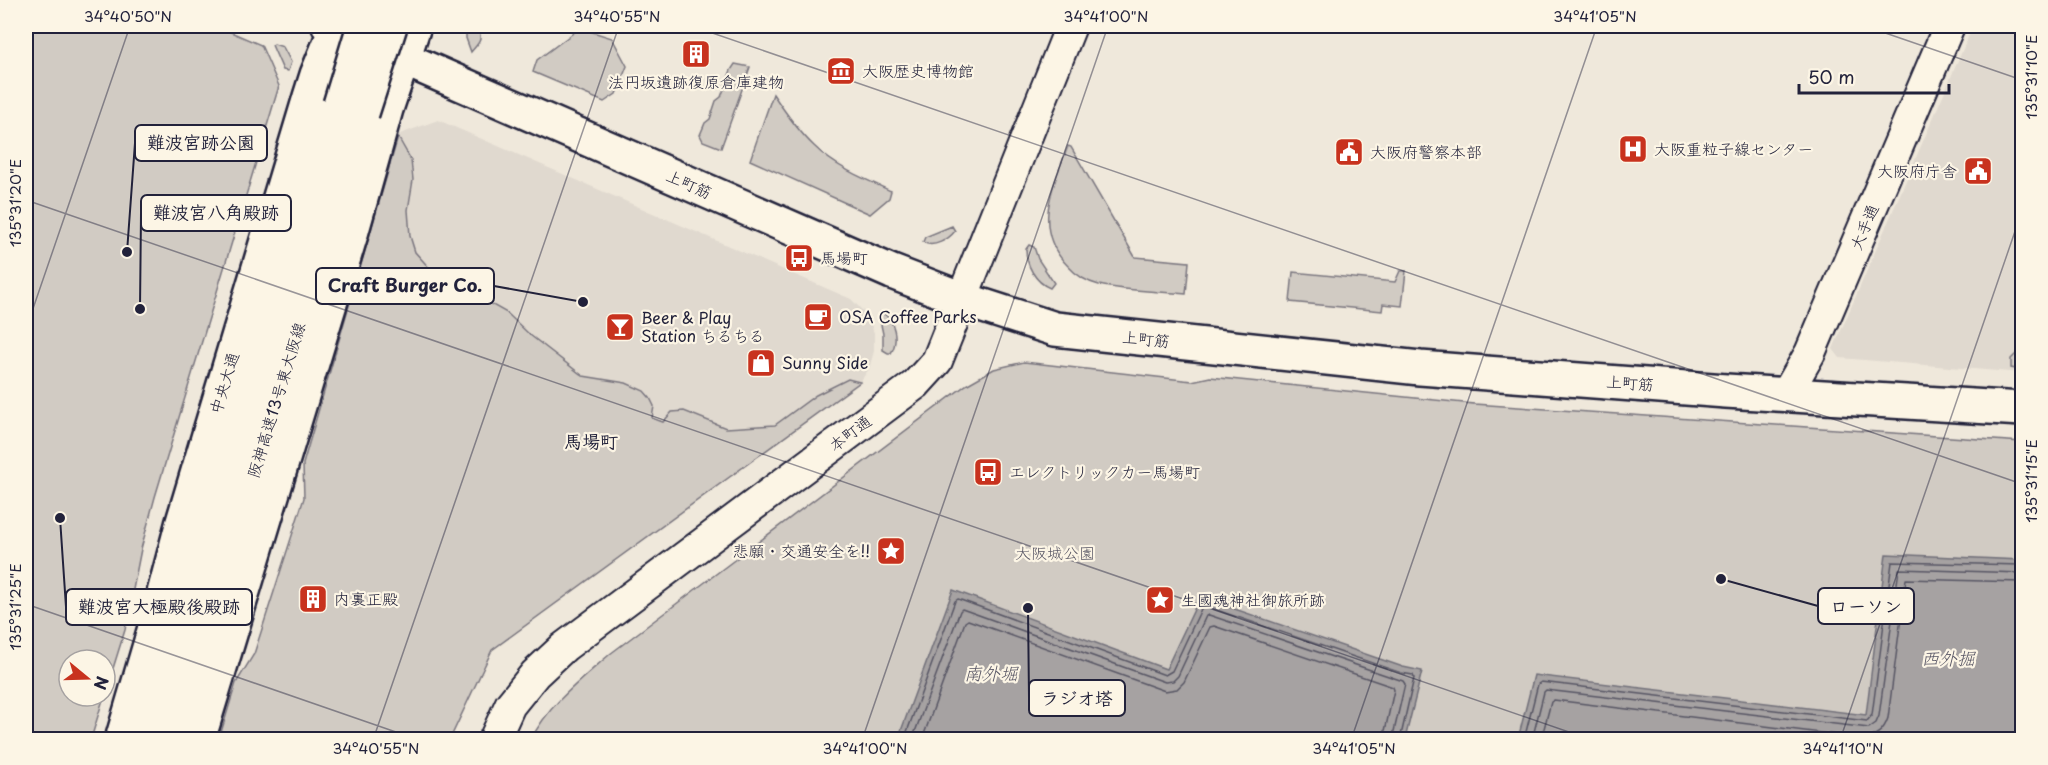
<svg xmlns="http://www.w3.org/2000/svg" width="2048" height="765" viewBox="0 0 2048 765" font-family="'Playpen Sans','Klee One',sans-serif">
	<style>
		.built { fill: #e0d9cf }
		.green { fill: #d1cbc3; stroke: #7a767f; stroke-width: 1.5 }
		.water { fill: #a6a2a2; stroke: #716f79; stroke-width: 1.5 }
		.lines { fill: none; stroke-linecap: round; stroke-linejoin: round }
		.shore { stroke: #575564; stroke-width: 1.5 }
		.tertiary-casing { stroke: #22223b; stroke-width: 34 }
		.primary-casing { stroke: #22223b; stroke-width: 38 }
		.motorway-casing { stroke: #22223b; stroke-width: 38 }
		.tertiary { stroke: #fcf5e5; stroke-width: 30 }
		.primary { stroke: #fcf5e5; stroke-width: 33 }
		.motorway { stroke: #fcf5e5; stroke-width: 33 }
		.motorway-bridge-casing { stroke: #22223b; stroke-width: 38; stroke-linecap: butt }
		.motorway-bridge { stroke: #fcf5e5; stroke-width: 33 }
		.ticks { fill: none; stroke: #22223b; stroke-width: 1.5; stroke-opacity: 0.45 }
		.labels { text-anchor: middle; stroke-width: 4.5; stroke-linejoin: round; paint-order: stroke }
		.poi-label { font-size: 16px; fill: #22223b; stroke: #fcf5e5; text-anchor: start }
		.street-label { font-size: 16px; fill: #22223b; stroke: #fcf5e5 }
		.park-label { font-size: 16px; fill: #575564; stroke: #fcf5e5 }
		.neighbourhood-label { font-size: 18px; font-weight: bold; fill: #22223b; stroke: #fcf5e5 }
		.water-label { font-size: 18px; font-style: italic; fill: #575564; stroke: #fcf5e5 }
		.leader { fill: none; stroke: #22223b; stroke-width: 2 }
		.callout-dot { fill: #22223b; stroke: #fcf5e5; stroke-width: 2 }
		.callout { fill: #fcf5e5; stroke: #22223b; stroke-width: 2 }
		.callout-label { font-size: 18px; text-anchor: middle; font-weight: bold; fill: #22223b }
		.neatline { fill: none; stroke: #22223b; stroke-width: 2 }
		.ticks-label { font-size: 15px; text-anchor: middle; fill: #22223b }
	</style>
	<rect width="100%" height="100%" fill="#efe8db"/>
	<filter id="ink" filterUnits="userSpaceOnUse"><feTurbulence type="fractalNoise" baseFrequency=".0167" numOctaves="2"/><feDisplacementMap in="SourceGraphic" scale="12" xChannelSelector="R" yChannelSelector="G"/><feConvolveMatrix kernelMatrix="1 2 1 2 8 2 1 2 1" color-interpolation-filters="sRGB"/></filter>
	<g filter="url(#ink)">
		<path class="built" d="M1973,26H2022V373L1840,358L1833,349Z
			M438,120L851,299L868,316L874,333V351L869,369L860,382L847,379L816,395L775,425L726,428L684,411L663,422L652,418L626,383L583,376L530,335L507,313L432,272L415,252L410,236L408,210L413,180L411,160L398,137L400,134Z"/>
		<path class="green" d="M26,26H217L261,45L279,86L155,497L141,549L125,630L105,694V660H69V696H104L91,739H26Z
			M466,26H478C482,40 481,41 471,52L466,38Z
			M580,28L612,38L627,66L616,94L604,102L533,72L537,60Z
			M274,44L283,47L291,62L288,71L283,70L272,45Z
			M735,64L750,67L721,148L703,141L700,135L705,123L710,119L716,101L721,97L731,70Z
			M773,94C785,112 798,131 814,146C835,167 864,179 891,191L889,198L870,214L750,160Z
			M398,137L411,160L413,180L408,210L410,236L415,252L432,271L507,313L530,335L583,376L626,383L644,391L650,398L654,406L652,418L663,422L672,412L684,411L726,428L775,425L816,395L848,379L860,382L492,650L450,739H219L236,683L254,654L304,498L303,464Z
			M1068,146L1071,147L1135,257L1189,262L1186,294C1157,291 1126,291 1099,285C1087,282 1076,275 1068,266C1031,229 1053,187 1068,146Z
			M952,226L955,231C949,239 933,249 923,242L925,237Z
			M1029,245L1034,247L1038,259L1054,283L1050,288C1035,282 1026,265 1026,249Z
			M1400,271H1406L1402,306L1383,304L1382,311L1290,302L1293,272L1395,282Z
			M881,312C895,319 899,340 891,353H888L883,350V334L879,315Z
			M2022,334V370L2011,368V359L2018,352L2019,336Z
			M1024,362L1192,381L1210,377L1474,404L2022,442V739L531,740C547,706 583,678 610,654L966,385L994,369Z"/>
		<path class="water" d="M1886,554L2022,560V739H1518L1534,675L1866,715Z
			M953,590L1166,669L1200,597L1403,667L1422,671L1405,739H898Z"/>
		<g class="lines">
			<path class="shore" d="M904,740L955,601L958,599L1165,675L1172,671L1202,607L1205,606L1401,673L1413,675L1414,678L1400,740
				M912,740L960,611L962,609L1165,682L1173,681L1178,676L1206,616L1209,615L1403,681L1405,684L1392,740
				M922,740L965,622L968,620L1165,691L1177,689L1184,682L1210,627L1214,626L1393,687L1394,690L1383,740
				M1524,740L1538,684L1541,682L1867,721L1872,715L1892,562L2022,565
				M1532,740L1544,692L1546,690L1869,728L1876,723L1879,716L1899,569L2022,573
				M1541,740L1551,702L1554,700L1861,738C1875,738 1884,731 1888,718L1906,579L2022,582"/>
			<g class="tertiary-casing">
				<path id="tertiary" d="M1787,393L1810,353L1949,26
					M494,740L510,705L535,674L564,647L916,384L937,361L1071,26"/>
			</g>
			<g class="primary-casing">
				<path id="primary" d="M329,26L892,272L962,299L1055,329L1420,368L1726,391L2022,409
					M122,740L154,631L182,525L310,97L317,75L337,26
					M198,740L351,234L386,109L414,26"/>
			</g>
			<g class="motorway-casing">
				<path id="motorway" d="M149,740L340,105
					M175,740L362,113"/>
			</g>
			<use href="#tertiary" class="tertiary"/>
			<use href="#primary" class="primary"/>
			<use href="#motorway" class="motorway"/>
			<g class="motorway-bridge-casing">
				<path id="motorway-bridge" d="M340,105L364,26
					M362,113L390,26"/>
			</g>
			<use href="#motorway-bridge" class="motorway-bridge"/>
		</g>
	</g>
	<path class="ticks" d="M692,26L2022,484M1865,26L2022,80M26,200L1592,740M26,329L130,26M26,604L419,740M373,740L619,26M862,740L1108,26M1351,740L1597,26M1840,740L2022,211"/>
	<defs>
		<g id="building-square" transform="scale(1.5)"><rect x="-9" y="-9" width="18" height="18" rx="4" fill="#c8321e" stroke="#fcf5e5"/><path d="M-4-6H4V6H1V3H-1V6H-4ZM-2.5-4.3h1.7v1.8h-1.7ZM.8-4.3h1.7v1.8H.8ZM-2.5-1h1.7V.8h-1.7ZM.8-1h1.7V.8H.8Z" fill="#fff"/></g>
		<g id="museum-square" transform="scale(1.5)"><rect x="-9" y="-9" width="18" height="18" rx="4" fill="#c8321e" stroke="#fcf5e5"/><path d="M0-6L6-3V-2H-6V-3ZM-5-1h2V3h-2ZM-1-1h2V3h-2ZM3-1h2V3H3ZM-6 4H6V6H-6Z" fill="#fff"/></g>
		<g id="hospital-square" transform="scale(1.5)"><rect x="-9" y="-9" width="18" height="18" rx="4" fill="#c8321e" stroke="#fcf5e5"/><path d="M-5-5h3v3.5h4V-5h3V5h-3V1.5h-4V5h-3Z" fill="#fff"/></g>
		<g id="civic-square" transform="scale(1.5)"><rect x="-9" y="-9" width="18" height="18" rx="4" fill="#c8321e" stroke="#fcf5e5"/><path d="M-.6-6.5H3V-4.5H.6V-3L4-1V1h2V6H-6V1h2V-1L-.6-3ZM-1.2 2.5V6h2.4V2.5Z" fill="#fff"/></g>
		<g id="bus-square" transform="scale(1.5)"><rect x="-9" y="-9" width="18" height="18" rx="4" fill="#c8321e" stroke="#fcf5e5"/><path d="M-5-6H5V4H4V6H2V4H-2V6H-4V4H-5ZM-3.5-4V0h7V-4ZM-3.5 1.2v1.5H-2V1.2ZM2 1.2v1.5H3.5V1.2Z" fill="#fff"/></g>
		<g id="cafe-square" transform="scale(1.5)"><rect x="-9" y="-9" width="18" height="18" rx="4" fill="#c8321e" stroke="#fcf5e5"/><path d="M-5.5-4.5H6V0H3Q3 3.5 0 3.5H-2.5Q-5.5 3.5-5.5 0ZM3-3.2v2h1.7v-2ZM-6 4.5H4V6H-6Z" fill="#fff"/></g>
		<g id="bar-square" transform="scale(1.5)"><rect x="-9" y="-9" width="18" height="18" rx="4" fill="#c8321e" stroke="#fcf5e5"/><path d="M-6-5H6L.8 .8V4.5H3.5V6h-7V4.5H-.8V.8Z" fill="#fff"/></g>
		<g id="shop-square" transform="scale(1.5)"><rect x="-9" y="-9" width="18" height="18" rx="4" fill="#c8321e" stroke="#fcf5e5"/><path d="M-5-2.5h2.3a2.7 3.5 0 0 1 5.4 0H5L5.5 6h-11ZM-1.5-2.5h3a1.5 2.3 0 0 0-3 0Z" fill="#fff"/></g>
		<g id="sight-square" transform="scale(1.5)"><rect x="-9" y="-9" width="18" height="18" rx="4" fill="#c8321e" stroke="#fcf5e5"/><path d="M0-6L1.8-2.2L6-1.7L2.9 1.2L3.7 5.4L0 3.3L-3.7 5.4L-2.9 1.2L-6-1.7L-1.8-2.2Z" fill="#fff"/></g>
	</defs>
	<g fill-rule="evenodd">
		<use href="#building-square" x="696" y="54"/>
		<use href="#museum-square" x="841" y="71"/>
		<use href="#hospital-square" x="1633" y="149"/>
		<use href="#civic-square" x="1349" y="152"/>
		<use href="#civic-square" x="1978" y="171"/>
		<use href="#bus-square" x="799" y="258"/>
		<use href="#cafe-square" x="818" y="317"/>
		<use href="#bar-square" x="620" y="327"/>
		<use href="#shop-square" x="761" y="363"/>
		<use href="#bus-square" x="988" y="472"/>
		<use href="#sight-square" x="891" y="551"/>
		<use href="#building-square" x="313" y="599"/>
		<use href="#sight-square" x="1160" y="600"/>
	</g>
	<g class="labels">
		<g class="poi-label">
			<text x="862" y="77">大阪歴史博物館</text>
			<text x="696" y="88" text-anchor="middle">法円坂遺跡復原倉庫建物</text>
			<text x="1654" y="155">大阪重粒子線センター</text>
			<text x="1370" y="158">大阪府警察本部</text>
			<text x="1957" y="177" text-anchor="end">大阪府庁舎</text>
			<text x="820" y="264">馬場町</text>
			<text x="839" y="323">OSA Coffee Parks</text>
			<text x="641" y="324">Beer &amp; Play<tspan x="641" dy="18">Station ちるちる</tspan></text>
			<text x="782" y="369">Sunny Side</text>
			<text x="1009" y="478">エレクトリックカー馬場町</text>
			<text x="870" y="557" text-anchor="end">悲願・交通安全を!!</text>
			<text x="334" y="605">内裏正殿</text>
			<text x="1181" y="606">生國魂神社御旅所跡</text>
		</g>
		<g class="street-label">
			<text transform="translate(689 184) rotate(24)" y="6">上町筋</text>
			<text transform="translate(1864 227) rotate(-67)" y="6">大手通</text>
			<text transform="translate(1146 339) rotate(6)" y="6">上町筋</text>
			<text transform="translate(224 383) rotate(-73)" y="6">中央大通</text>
			<text transform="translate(1630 383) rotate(4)" y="6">上町筋</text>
			<text transform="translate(276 400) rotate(-73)" y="6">阪神高速13号東大阪線</text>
			<text transform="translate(850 433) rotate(-37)" y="6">本町通</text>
		</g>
		<g class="park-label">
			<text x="1055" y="559">大阪城公園</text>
		</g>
		<g class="neighbourhood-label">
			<text x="591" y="448">馬場町</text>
		</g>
		<g class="water-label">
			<text x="1948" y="665">西外掘</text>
			<text x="991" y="680">南外堀</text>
		</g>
	</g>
	<path class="leader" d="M127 252L135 143M140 309L141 213M583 302L494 286M1721 579L1818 606M60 518L66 607M1028 608L1029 698"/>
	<g class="callout-dot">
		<circle cx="127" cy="252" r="6"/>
		<circle cx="140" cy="309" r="6"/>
		<circle cx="583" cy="302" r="6"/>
		<circle cx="1721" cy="579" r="6"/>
		<circle cx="60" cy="518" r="6"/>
		<circle cx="1028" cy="608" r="6"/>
	</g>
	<g class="callout">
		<rect x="135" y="125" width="132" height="36" rx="6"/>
		<rect x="141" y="195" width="150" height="36" rx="6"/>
		<rect x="316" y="268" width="178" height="36" rx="6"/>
		<rect x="1818" y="588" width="96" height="36" rx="6"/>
		<rect x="66" y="589" width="186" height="36" rx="6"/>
		<rect x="1029" y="680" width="96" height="36" rx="6"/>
	</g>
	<g class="callout-label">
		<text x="201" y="149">難波宮跡公園</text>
		<text x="216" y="219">難波宮八角殿跡</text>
		<text x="405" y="292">Craft Burger Co.</text>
		<text x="1866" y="613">ローソン</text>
		<text x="159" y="613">難波宮大極殿後殿跡</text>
		<text x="1077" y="705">ラジオ塔</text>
	</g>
	<rect width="2048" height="765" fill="none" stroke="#fcf5e5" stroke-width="66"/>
	<g transform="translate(87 678) rotate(109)"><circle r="28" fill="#fcf5e5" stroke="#a5a1a1" stroke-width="1.5"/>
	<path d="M0-4.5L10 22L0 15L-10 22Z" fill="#c8321e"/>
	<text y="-9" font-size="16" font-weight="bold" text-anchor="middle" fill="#22223b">N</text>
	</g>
	<path d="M1799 84v9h150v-9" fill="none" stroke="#22223b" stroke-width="3"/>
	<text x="1808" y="84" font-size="18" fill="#22223b" stroke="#fcf5e5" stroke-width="4.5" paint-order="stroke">50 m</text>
	<rect x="33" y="33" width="1982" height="699" class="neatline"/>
	<g class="ticks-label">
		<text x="128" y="22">34°40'50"N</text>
		<text x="617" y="22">34°40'55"N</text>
		<text x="1106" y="22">34°41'00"N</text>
		<text x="1595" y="22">34°41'05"N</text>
		<text transform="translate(2032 77) rotate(-90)" y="5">135°31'10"E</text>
		<text transform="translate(16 203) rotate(-90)" y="5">135°31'20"E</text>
		<text transform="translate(2032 481) rotate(-90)" y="5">135°31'15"E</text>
		<text transform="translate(16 607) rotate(-90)" y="5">135°31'25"E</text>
		<text x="376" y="754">34°40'55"N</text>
		<text x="865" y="754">34°41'00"N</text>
		<text x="1354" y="754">34°41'05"N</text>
		<text x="1843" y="754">34°41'10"N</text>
	</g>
</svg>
